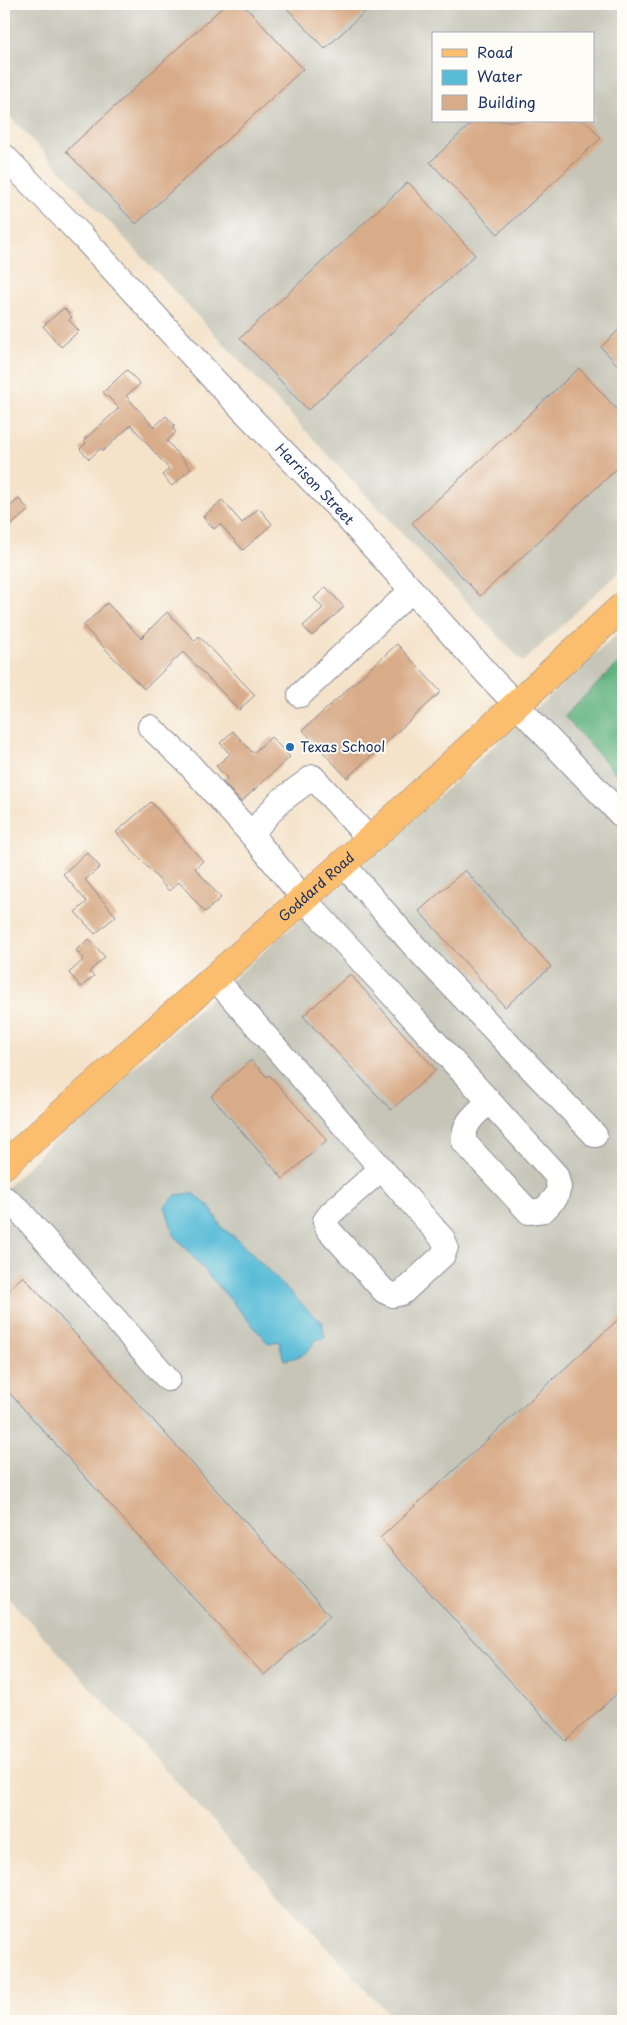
<svg xmlns="http://www.w3.org/2000/svg" width="627" height="2025" viewBox="0 0 627 2025" font-family="'Playpen Sans',sans-serif">
	<style>
		.industrial { fill: #c6c5b8; fill-rule: evenodd }
		.forest { fill: #60b27f; stroke: #3e706e }
		.water { fill: #59bcd7; stroke: #3a769a }
		.lines { fill: none; stroke-linecap: round; stroke-linejoin: round }
		.stream { stroke: #59bcd7; stroke-width: 5 }
		.building { fill: #d8ac89 }
		.minor-casing { stroke: #888894; stroke-width: 26 }
		.major-casing { stroke: #888894; stroke-width: 29 }
		.minor { stroke: #fff; stroke-width: 24 }
		.major { stroke: #fbbd6e; stroke-width: 28 }
		.poi-dot { fill: #1f6fb2; stroke: #fdfcf7; stroke-width: 2 }
		.labels { text-anchor: middle; stroke-width: 4; stroke-linejoin: round; paint-order: stroke }
		.street-label { font-size: 14px; fill: #1b2f5e; stroke: #fdfcf7 }
		.poi-label { font-size: 14px; fill: #1b2f5e; stroke: #fdfcf7; text-anchor: start }
	</style>
	<rect width="100%" height="100%" fill="#fdfcf7"/>
	<filter id="ink" filterUnits="userSpaceOnUse"><feTurbulence type="fractalNoise" baseFrequency=".02" numOctaves="2"/><feDisplacementMap in="SourceGraphic" scale="10" xChannelSelector="R" yChannelSelector="G"/><feConvolveMatrix kernelMatrix="1 2 1 2 8 2 1 2 1" color-interpolation-filters="sRGB"/></filter>
	<filter id="wash" filterUnits="userSpaceOnUse"><feTurbulence type="fractalNoise" baseFrequency=".0096" numOctaves="4" result="noise"/><feDisplacementMap in="SourceGraphic" scale="20" xChannelSelector="R" yChannelSelector="G"/><feGaussianBlur stdDeviation="1.12" result="paint"/><feColorMatrix in="noise" values="0 0 0 0 0 0 0 0 0 0 0 0 0 0 0 0 0 1.4 0 .05"/><feComposite in="paint" operator="in"/></filter>
	<g filter="url(#wash)">
		<rect width="100%" height="100%" fill="#f4e2c9"/>
		<path class="industrial" d="M4,4H623V568L523,662L4,110ZM433,34H593V121H433Z
			M623,629V2021H389L392,2018L4,1593V1191L48,1146L128,1072L436,799Z"/>
		<path class="forest" d="M623,659V781L564,716Z"/>
		<path class="water" d="M192,1193L209,1206L222,1228L236,1238L315,1317L322,1321L325,1338L315,1340C308,1355 299,1357 284,1360L279,1341L268,1343L174,1235L165,1206L176,1195Z"/>
		<g class="lines">
			<path class="stream" d="M618,4L623,9"/>
		</g>
		<g id="blocks">
			<path class="building" d="M226,4H243L303,69L136,224L66,151Z
				M283,4H373L325,49Z
				M474,121H586L601,138L498,234L430,162Z
				M408,182L475,255L308,410L240,338Z
				M64,308L72,317L69,320L79,331L61,347L43,326Z
				M623,326V371L601,347Z
				M579,368L623,416V463L480,596L412,523Z
				M127,370L140,384L126,396L154,427L166,416L175,426L172,428L176,432L167,441L191,469L172,486L162,475L169,469L131,425L103,451L101,448L89,459L80,449L86,443L84,440L119,408L103,392Z
				M19,499L29,510L10,526L4,519V511Z
				M222,500L242,523L259,508L272,524L243,550L220,524L214,529L203,517Z
				M326,587L344,607L312,636L303,626L323,608L314,598Z
				M107,603L141,638L167,612L195,641L199,636L255,695L239,710L183,652L144,689L83,626Z
				M397,644L441,692L347,778L303,730Z
				M233,731L253,753L271,737L290,757L241,802L223,782L227,778L216,766L230,754L220,743Z
				M151,802L203,861L195,868L221,898L205,912L179,882L169,891L116,832Z
				M87,852L100,867L85,880L116,916L95,934L75,912L87,902L63,874Z
				M465,870L551,967L505,1007L419,911Z
				M89,939L105,957L89,972L94,976L81,987L69,973L84,959L76,950Z
				M350,974L436,1070L391,1110L303,1016Z
				M251,1060L267,1077L269,1075L327,1140L283,1179L211,1096Z
				M23,1276L330,1616L264,1675L4,1387V1294Z
				M623,1315V1688L565,1741L380,1538Z"/>
		</g>
	</g>
	<g filter="url(#ink)">
		<use href="#blocks" fill-opacity="0" stroke="#888894" stroke-width="1"/>
		<g class="lines">
			<g class="minor-casing">
				<g id="minor">
					<path id="s1" d="M4,156L82,236L218,384L338,508L489,676L623,817"/>
					<path d="M300,695L412,590"/>
					<path d="M150,727L187,762L251,834L303,898L379,980L556,1175L559,1187L556,1197L544,1210L529,1212L464,1142C462,1123 476,1114 489,1102"/>
					<path d="M251,834L279,802L313,777L370,840"/>
					<path d="M343,864L415,947L595,1135"/>
					<path d="M214,977L443,1239L446,1247L443,1255L402,1293L393,1295L384,1291L328,1229L325,1221L331,1213L381,1169"/>
					<path d="M4,1198L18,1209L168,1379"/>
				</g>
			</g>
			<g class="major-casing">
				<g id="major">
					<path id="s2" d="M4,1165L375,835L623,606"/>
				</g>
			</g>
			<use href="#minor" class="minor"/>
			<use href="#major" class="major"/>
		</g>
	</g>
	<circle class="poi-dot" cx="290" cy="747" r="5"/>
	<g class="labels">
		<g class="street-label">
			<text dy="5" stroke="none"><textPath href="#s1" startOffset="452">Harrison Street</textPath></text>
			<text dy="5" stroke="none"><textPath href="#s2" startOffset="418">Goddard Road</textPath></text>
		</g>
		<g class="poi-label">
			<text x="300" y="752">Texas School</text>
		</g>
	</g>
	<rect width="627" height="2025" fill="none" stroke="#fdfcf7" stroke-width="20"/>
	<rect x="432" y="32" width="162" height="90" fill="#fdfcf7" stroke="#a3aaba"/>
	<rect x="442" y="49" width="25" height="8" fill="#fbbd6e" stroke="#a3aaba"/>
	<text x="477" y="58" font-size="15" fill="#1b2f5e">Road</text>
	<rect x="442" y="70" width="25" height="15" fill="#59bcd7" stroke="#a3aaba"/>
	<text x="477" y="82" font-size="15" fill="#1b2f5e">Water</text>
	<rect x="442" y="95" width="25" height="15" fill="#d8ac89" stroke="#a3aaba"/>
	<text x="477" y="108" font-size="15" fill="#1b2f5e">Building</text>
</svg>
